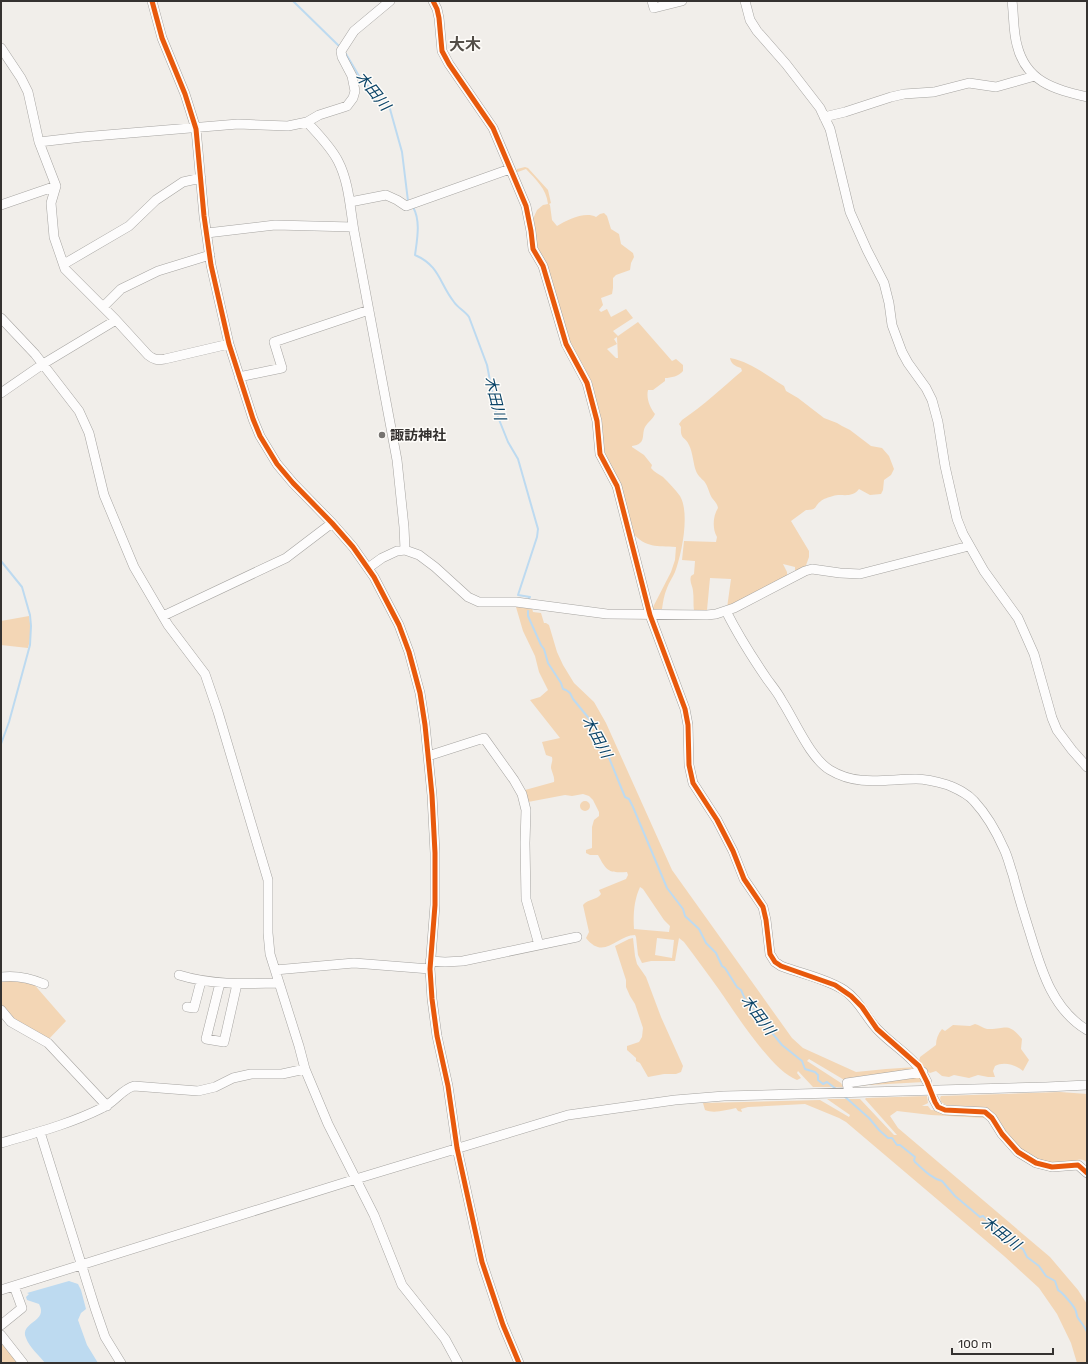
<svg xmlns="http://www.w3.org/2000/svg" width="1088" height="1364" viewBox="0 0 1088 1364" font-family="Rubik,'Noto Sans JP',sans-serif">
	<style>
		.green { fill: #f3d6b5; fill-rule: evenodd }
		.water { fill: #bddaf0 }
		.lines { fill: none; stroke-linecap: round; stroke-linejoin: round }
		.stream { stroke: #bddaf0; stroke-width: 2 }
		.minor-casing { stroke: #a6a4a1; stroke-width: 10 }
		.minor { stroke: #fdfcfc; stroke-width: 9 }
		.cycleway-casing { stroke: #fefcf9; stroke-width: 8 }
		.cycleway { stroke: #e8590c; stroke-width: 5 }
		.poi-dot { fill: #777471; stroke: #fefcf9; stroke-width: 1.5 }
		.labels { text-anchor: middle; stroke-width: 3; stroke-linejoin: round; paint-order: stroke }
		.poi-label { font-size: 14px; font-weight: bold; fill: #353230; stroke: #fefcf9; text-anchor: start }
		.water-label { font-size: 15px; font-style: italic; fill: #0a4367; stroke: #fefcf9 }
		.quarter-label { font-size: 16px; font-weight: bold; fill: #524d47; stroke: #fefcf9 }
	</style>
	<rect width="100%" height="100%" fill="#f1eeea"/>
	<path class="green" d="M525,167L528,168L548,190L551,203L549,204L550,205L552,220L557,226C567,220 585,211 596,217L600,214L604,213L607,216L611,229L619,234L621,244L633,253L634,257L631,263L630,270L616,275L613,278V288L612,294L601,298L603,305L599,310L601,312L607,309L611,317L626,309L633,318L613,331L618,336L638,322L672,361L676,359L683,365V371C679,376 671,378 665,378V381L653,390H648C646,398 650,408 655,414C653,419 648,422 645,427C641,435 647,444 632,446V447L644,455L652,465L651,468C654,472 659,474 663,477C669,483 675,489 680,496C690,513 682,553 675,572C673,577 669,582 667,588C664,595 663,602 662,609H652L671,572L675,560L676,547C656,546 647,548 632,533L602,462L598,461L595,430L590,404L537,252L532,221L537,210L543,205L548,204C546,188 536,180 526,169L515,173L517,169ZM617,337L618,358H616L607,349L617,344L614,339Z
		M730,358C751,362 766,375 784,386L786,391L798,398L824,418L837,423L842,426L850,430L871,446L882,448L889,456L894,469L891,475L884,480L883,490L881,494L870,495L859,489C852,499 841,493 833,496C829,497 823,499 821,501C814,506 818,510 806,510L791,521L809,551V557L805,568L798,571L795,570V567L783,564L787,572V576L727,608L731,579L710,578L707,610L703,613L694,611C693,604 694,598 693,591C693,586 689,582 691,576L694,574L695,561L682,560L684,541L716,542L717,537C712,528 713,516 718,508C717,503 715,502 712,498C709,493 708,486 704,481C701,478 698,476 696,471C693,463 693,453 689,445C685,436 680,440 681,427L679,424L682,420C704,405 722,388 742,371L741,368C735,366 731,364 730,358Z
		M516,607L532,608L533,612L541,613L544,623H546L549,625L557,652L563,665L574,683L594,702L606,723L672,870L792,1038L803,1048L856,1072L886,1069L916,1067L918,1070L846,1081L809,1059L807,1061L841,1083L843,1087H813L798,1071L797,1073L801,1078L797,1080C772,1071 736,1014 720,991C708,974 696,958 684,942L679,938L675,961H651L642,963L638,955L636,937L635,935C617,935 604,961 586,938L589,932L583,905C588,899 597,900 601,894L599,890L626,879L628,875L627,872C609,873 607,872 598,855H590L586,853V850L592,848V827L594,820L599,816V812L593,800L589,796L583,794L572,796L565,795L528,802L525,790L554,782C555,777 552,773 551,768C551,763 553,762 552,757L546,755L542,742L560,738L530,700L540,697L548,690L539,672L535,656L523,631ZM640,887L643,889L664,920L670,926L669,932L634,929C633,915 634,900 640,887ZM657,938L674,940L672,958L655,955Z
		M29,616C31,627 31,638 28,648L1,645V621Z
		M580 806a5 5 0 1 1 10 0a5 5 0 1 1-10 0Z
		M633,938L635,956L637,964L646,977L661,1017L683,1066L681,1072L676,1074H664L648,1077L640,1063L636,1061V1058L627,1050V1046L639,1042L642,1037L643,1028L635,1004L630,996L626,987V980L615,946L629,939Z
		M1,980L32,982L66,1021L47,1041L13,1018L2,1006Z
		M975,1024C979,1025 983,1028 987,1029C1006,1030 1007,1021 1022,1039L1021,1049L1029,1060L1023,1071C1016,1065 1004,1061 995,1066L993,1071L995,1077H988L978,1075L969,1078L954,1075L949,1077L942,1076L936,1071L930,1073L926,1071L919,1061L920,1057L936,1045C936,1039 938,1034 942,1029L945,1031L953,1025L970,1026Z
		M919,1076L924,1082L852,1086Z
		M1060,1092L1087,1094V1163C1082,1157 1076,1160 1071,1164L1029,1162L989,1110L981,1107L946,1105L941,1102L940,1098L941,1096Z
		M927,1096L928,1103L922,1106H928L931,1110L981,1114L986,1118L931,1115L897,1111L890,1116L898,1128L1050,1257L1078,1290L1087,1304V1363H1077L1071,1343L1057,1314L1039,1288L1004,1256L846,1122L839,1118L805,1104L748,1107L741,1109L742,1112L738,1111L736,1108C726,1110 714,1114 705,1110L703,1103L820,1100L849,1117L850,1115L827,1099H860L894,1135H897L865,1099L866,1098Z
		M3,1344L18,1363H1V1346Z"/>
	<path class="water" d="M69,1281L78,1284L81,1290L86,1309L81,1313L78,1320L87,1345L98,1363H45C39,1355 29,1347 26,1338C19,1322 49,1322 39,1304L27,1300L26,1297L29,1294L27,1293Z"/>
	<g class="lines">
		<path class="stream" d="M293,1L340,47
			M346,54L362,81L379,95L390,109L402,152L408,201
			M413,207C421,221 417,240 415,255C440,266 439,283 454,302C458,308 465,311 469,317L487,365L496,412L508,442L518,459L538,529L537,537L518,595L530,597L529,598
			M1,561L22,587L30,615L31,626L30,645L9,722L1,744
			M528,611V616L541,645L544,649L548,663L561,683L563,689L566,690L570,693L573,699L591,721L597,731L598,738L603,743L625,797L629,799L633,807L667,888L683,909L685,916L699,929L706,943L716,953L722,966L725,968L737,987L741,990L745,999L751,1005L752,1008L762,1018L764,1023L782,1045L802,1061L805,1069L815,1072L818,1075V1080L823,1084L827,1082L836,1089
			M844,1096L869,1118L879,1130L888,1138H892L897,1145H900L915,1157L914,1160L915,1162C924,1170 931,1178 942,1181L955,1196L980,1217L983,1216L993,1226L998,1233L1003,1234L1015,1245L1023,1249L1027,1257L1039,1266L1046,1276L1055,1281L1058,1290C1062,1292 1073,1305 1075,1309C1077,1312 1076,1315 1078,1318C1081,1323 1085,1326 1087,1332"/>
		<g class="minor-casing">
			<path id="minor" d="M152,1L162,38L185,94L196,129L204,216L211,265L229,344L253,419L260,436L277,464L293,483L332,523L353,547L374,577L399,625L409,652L420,693L425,725L432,795L435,853V905L430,969L432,999L437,1036L448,1086L457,1148L482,1262L503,1325L519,1363
				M433,1L437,9L439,18L442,51L449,64L493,128L526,206L531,231L533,249L543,266L566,344L587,383L597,421L600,454L617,486L650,615L685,709L688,725L689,765L693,783L717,820L733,851L744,879L763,907L766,920L770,954L775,962L781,966C802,974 825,978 844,990C859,1000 865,1016 877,1029C896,1049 915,1056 927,1082
				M652,1L654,8L682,1
				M745,1L750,20L757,31L786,64L820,108L830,129L850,212L867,250L884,283L889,303L892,325L902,352L908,363L926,388L932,400L938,422L945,466L957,519L963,534L984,571L1018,618L1034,654L1052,718L1057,730L1072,750L1087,767
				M1012,1C1014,15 1013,31 1017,45C1026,82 1054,89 1087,97
				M1,48L21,78L28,92L39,142L56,186L51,203L54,237L65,269L116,320L148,355C154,360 157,360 165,359L229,344
				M824,117L845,112L891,97L904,94L934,92L969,83L996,87L1035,76
				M307,122C317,133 331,147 338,161C349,182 350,208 354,231L397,460L404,527L405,550
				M39,142L82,137L238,124L288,126L307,122L319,115L341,108L347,106L353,98L355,91L352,76L342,57L341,51L354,31L390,1
				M350,202L386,195L397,200L406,206L510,169
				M1,205L56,186
				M207,233L275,225L353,227
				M64,264L129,226L156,200L183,182L201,178
				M103,307L121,289L158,271L210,255
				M1,318L35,354L79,411L89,433L104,495L134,567L168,625L205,674L218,712L268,880V933L270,954L299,1046L305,1069L328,1124L374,1215L402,1285L445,1339L458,1363
				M239,377L282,368L274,342L369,310
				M1,393L43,364L116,320
				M368,568L382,558L397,551L405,550L419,555L435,567L468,597L479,602H516L607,614L707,615L716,614L734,608L805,571L812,569L840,573L860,574L969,546
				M726,611C738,635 752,657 767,679C772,686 778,693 782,701C795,721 810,758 830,770C858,787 886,779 916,779C927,779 938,782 948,785C957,789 967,793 974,801C986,814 997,833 1004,849C1008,857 1010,867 1013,875C1018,895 1024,914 1030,933C1041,969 1052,1009 1087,1030
				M163,616L286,558L332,523
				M428,756L484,738L514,780L522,794L526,810L525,843L526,899L539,945
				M430,961L445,962L463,961L577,937
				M275,970L354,963L430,969
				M179,975C211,985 246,984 279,983
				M1,977C17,975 30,978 44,984
				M220,983L206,1039L224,1042L237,984
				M187,1007L194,1008L201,981
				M1,1010L11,1022L48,1043L107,1106
				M849,1092L847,1083L923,1072
				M933,1098L938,1107L945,1110L985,1112L992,1118L1002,1134L1018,1152L1036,1163L1052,1167L1078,1165L1087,1173
				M40,1132L95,1308L105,1337L121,1363
				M1,1143C35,1133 70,1124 102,1108C114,1103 122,1089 134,1086L198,1091L215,1087L233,1078L251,1074H282L305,1069
				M1,1290L356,1179L568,1115L675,1100L724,1096L1046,1087L1087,1085
				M1,1325L22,1308L14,1286
				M1,1335L23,1363"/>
		</g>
		<use href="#minor" class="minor"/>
		<g class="cycleway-casing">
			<path id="cycleway" d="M152,1L162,38L185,94L196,129L204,216L211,265L229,344L253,419L260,436L277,464L293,483L332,523L353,547L374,577L399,625L409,652L420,693L425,725L432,795L435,853V905L430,969L432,999L437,1036L448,1086L457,1148L482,1262L503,1325L519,1363
				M433,1L437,9L439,18L442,51L449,64L493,128L526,206L531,231L533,249L543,266L566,344L587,383L597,421L600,454L617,486L650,615L685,709L688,725L689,765L693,783L717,820L733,851L744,879L763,907L766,920L770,954L775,962L781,966L835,985L851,996L862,1007L877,1029L919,1066L927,1082L935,1102L938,1107L945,1110L985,1112L992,1118L1002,1134L1018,1152L1036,1163L1052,1167L1078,1165L1087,1173"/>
		</g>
		<use href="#cycleway" class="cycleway"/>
	</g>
	<circle class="poi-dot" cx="382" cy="435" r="4"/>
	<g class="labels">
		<g class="poi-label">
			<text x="390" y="440">諏訪神社</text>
		</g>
		<g class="water-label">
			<text transform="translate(373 91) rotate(51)" y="5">木田川</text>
			<text transform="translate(495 398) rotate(76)" y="5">木田川</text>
			<text transform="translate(597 737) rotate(62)" y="5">木田川</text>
			<text transform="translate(758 1015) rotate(53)" y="5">木田川</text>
			<text transform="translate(1001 1233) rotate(38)" y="5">木田川</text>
		</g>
		<g class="quarter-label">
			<text x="465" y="50">大木</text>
		</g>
	</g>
	<rect width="1088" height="1364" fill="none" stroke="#353230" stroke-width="4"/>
	<path d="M952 1348v6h101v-6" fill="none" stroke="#353230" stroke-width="2"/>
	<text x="958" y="1348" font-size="12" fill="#353230" stroke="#fefcf9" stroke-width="3" paint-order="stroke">100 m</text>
</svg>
